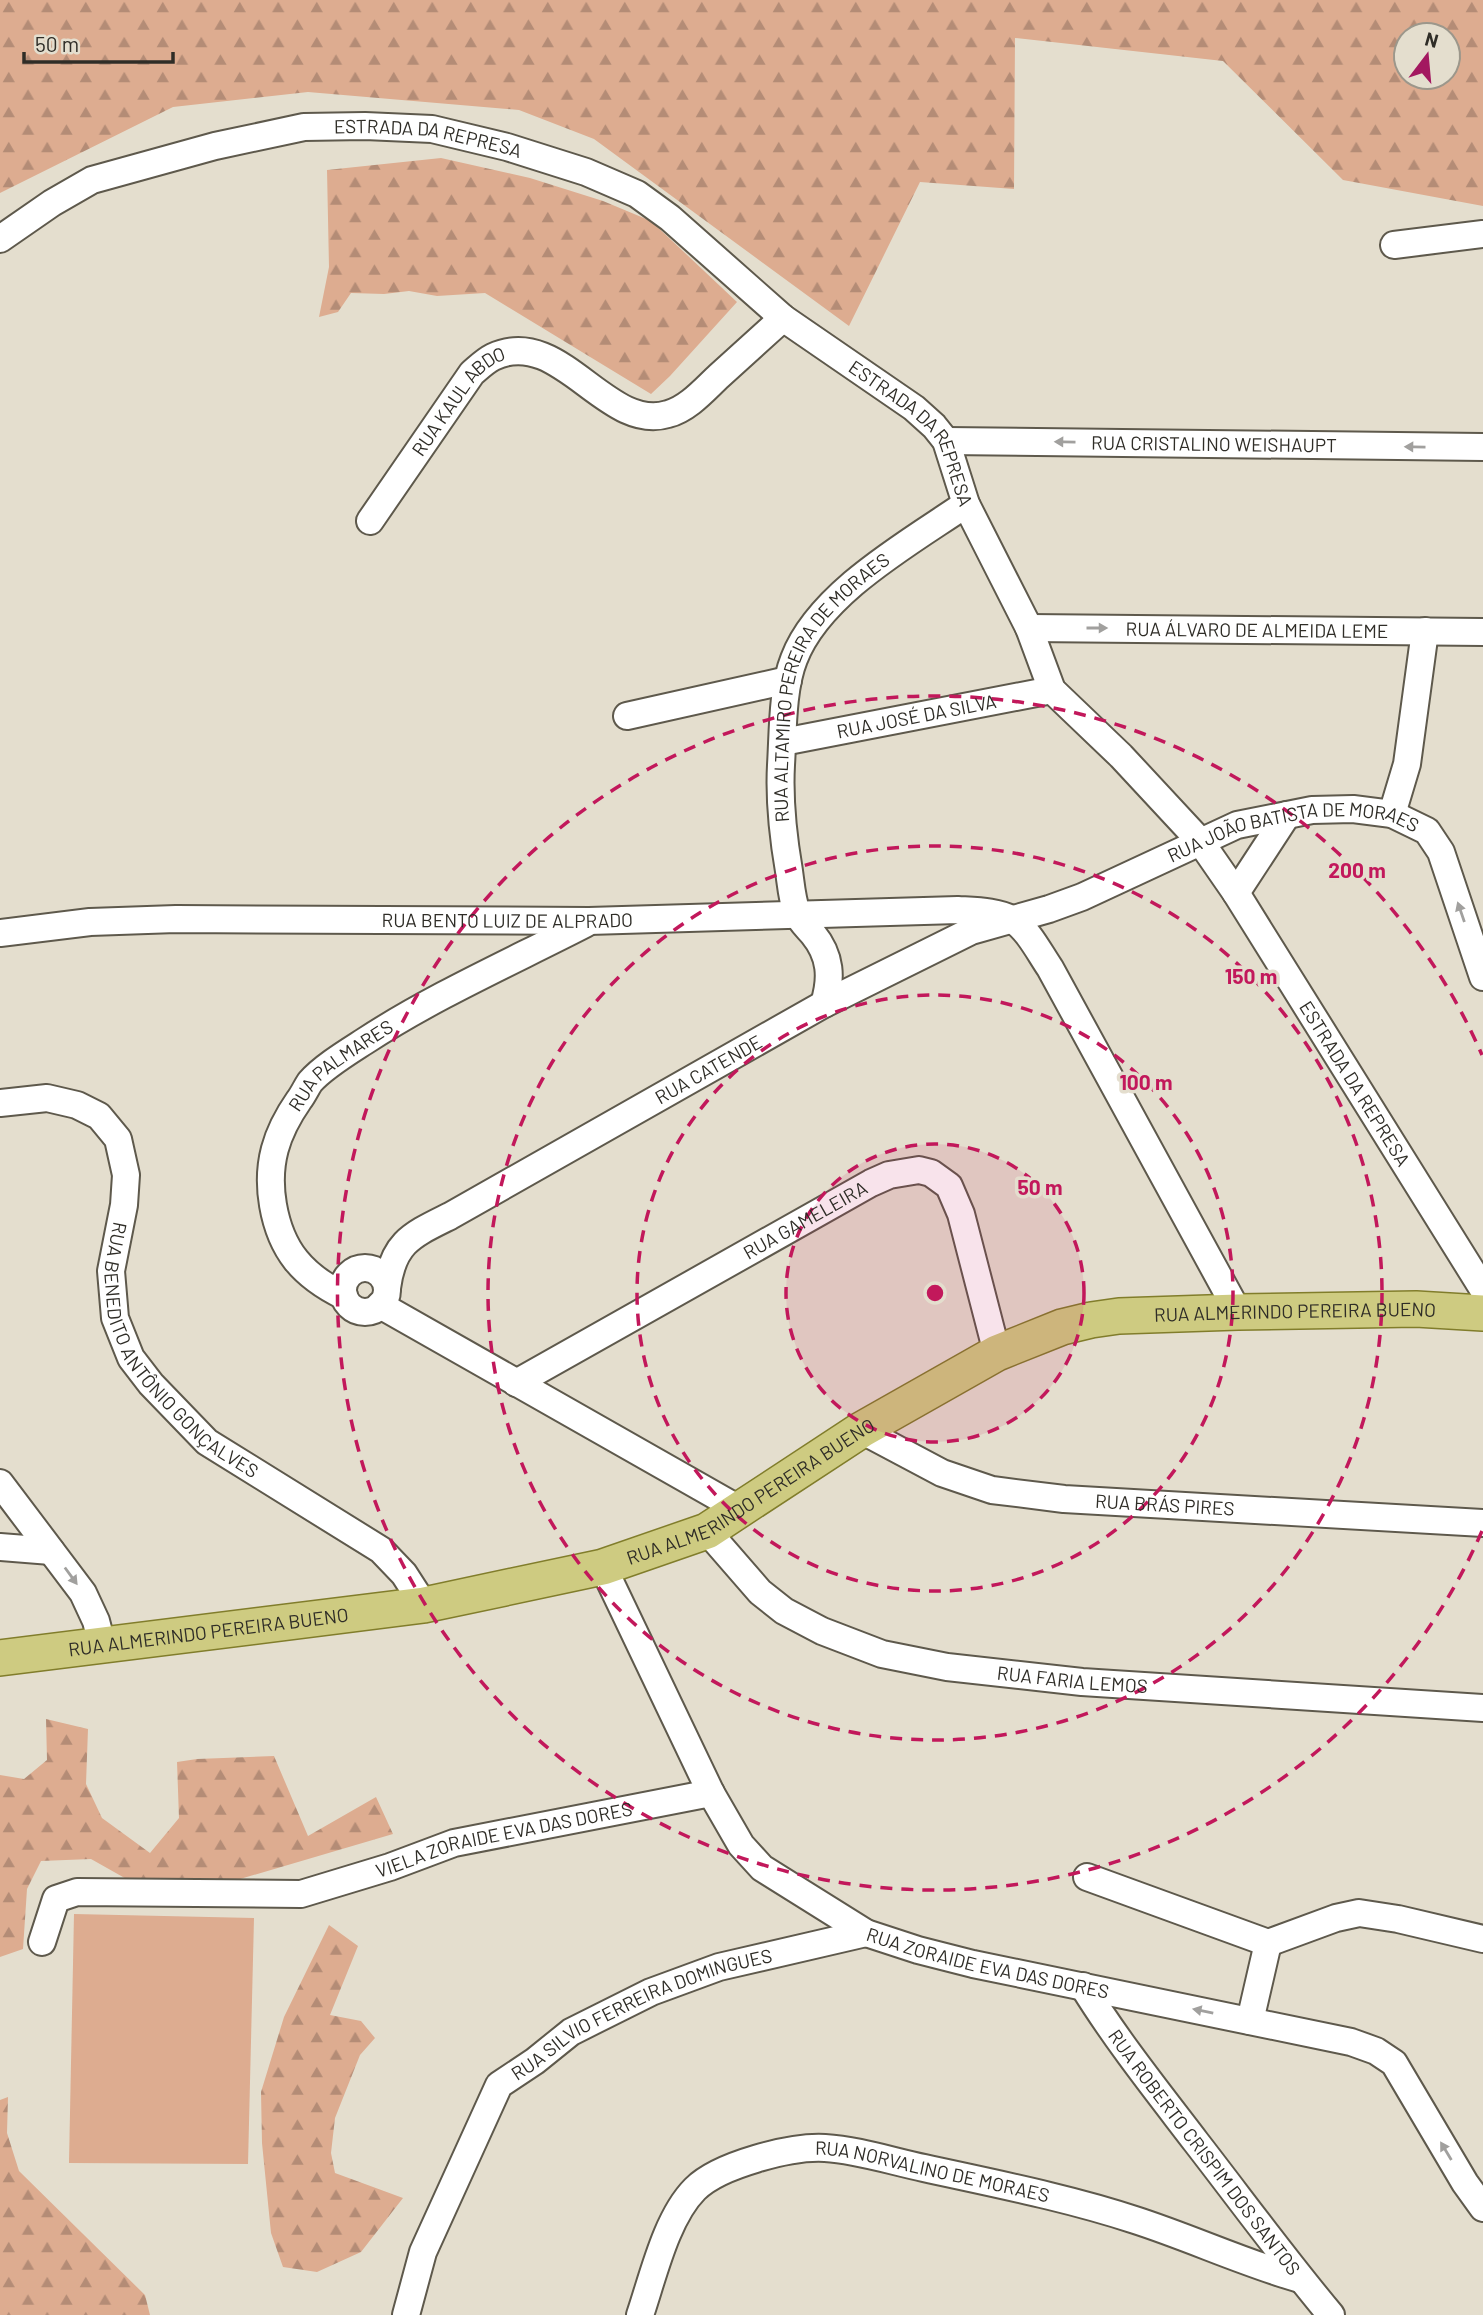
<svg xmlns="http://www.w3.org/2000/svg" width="1483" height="2315" viewBox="0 0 1483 2315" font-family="Barlow,sans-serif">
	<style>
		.forest { fill: url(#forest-firs); fill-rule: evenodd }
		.garden { fill: #ddac90 }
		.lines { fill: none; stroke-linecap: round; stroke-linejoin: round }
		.minor-casing { stroke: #5e594c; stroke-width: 30 }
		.major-casing { stroke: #817d2b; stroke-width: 38 }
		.minor { stroke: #fff; stroke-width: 26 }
		.major { stroke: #cecb81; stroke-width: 35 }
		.oneway { fill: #a1a09e }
		.ring { fill: none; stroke: #c2185b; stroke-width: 3.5; stroke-dasharray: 12 9 }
		.labels { text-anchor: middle; stroke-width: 7; stroke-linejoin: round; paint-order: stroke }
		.street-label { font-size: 19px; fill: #2f2d27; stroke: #e4dece }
		.centre { fill: #c2185b; stroke: #e4dece; stroke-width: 3.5 }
		.ring-label { font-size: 21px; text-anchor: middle; font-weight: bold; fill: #c2185b; stroke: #e4dece; stroke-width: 7; stroke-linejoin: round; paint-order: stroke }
	</style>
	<defs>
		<pattern id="forest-firs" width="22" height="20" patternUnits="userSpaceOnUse" patternTransform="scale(1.75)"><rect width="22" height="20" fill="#ddac90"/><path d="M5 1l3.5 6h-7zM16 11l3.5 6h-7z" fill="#b48c76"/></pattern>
	</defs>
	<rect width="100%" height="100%" fill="#e4dece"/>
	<path class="forest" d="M0,0H1483V206L1343,180L1223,61L1015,38L1014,189L920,182L849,326L594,139L519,110L308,92L173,107L0,193ZM1406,35H1448V77H1406Z
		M441,158L530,178L603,201L651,221L737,302L670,376L651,394L485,293L437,296L409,291L384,294L351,293L338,312L319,317L329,267L327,170Z
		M46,1719L88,1729L86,1784L102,1818L150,1853L179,1818L177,1762L197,1759L274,1756L308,1836L376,1797L393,1834L213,1887L146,1890L91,1859L41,1861L27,1889L23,1949L0,1957V1775L24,1779L47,1760Z
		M329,1925L358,1946L330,2015L361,2021L375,2038L360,2055L335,2118L331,2153L335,2173L403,2198L361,2252L317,2272L283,2267L271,2233L262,2143L261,2092L284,2017Z
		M8,2097L7,2133L19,2171L145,2295L150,2315H0V2100Z"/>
	<path class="garden" d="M74,1914L254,1918L248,2164L69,2163Z"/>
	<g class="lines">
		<g class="minor-casing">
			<g id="minor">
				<path id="s1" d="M0,239L52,203L92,180L215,146L304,127L365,126L432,129L507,147L586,172L637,194L670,218L783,318L914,408L934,426L946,441L966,504L1029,628L1052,690L1121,756L1200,841L1236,893L1483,1289"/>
				<path d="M1394,245L1483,234"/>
				<path id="s2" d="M946,441L1483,447"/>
				<path id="s3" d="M370,521L472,373C478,368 485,361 493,357C560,325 606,433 668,414C688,409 705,389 719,376C741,356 762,337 783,318"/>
				<path id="s4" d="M1029,628L1483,632"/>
				<path d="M627,716L788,680"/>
				<path id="s5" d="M783,742L1052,690"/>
				<path d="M1392,814L1407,764L1425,631"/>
				<path d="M1236,893L1287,815"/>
				<path id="s6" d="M0,933L90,922L176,919L589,921L958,910C975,911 999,911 1013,920C1029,931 1039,952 1050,968L1238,1312"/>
				<path id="s7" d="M824,1004C832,978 831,956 813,934C808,928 800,921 797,913C792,900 791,885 789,871C783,836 779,801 781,765C783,733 782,689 794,659C819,593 909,543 966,504"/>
				<path id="s8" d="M0,1103L47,1098L77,1105L99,1116L118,1139L126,1175L124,1205L111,1271L115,1318L131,1358L151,1384L207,1442L381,1550L404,1574L424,1605"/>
				<circle cx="365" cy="1290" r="22"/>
				<path id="s9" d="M387,1288C393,1242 412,1235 450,1216L824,1004L971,931L1049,909L1082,897L1237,825L1312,810L1353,809L1392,814L1427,831L1441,852L1483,977"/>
				<path id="s10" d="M344,1296C303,1276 281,1251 273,1205C266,1164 276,1133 299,1100C303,1095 306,1088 310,1082C323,1067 348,1052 365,1041C434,996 511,962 585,924"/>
				<path d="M380,1305L739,1509"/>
				<path id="s11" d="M516,1383L871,1183L889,1175L919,1170L931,1173L949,1186L961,1214L997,1353"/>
				<path id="s12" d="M861,1430L942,1473L992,1490L1064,1499L1483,1523"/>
				<path d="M0,1483L83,1593L96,1621L102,1644"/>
				<path id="s13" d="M707,1531L760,1592L784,1611L822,1631L882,1654L947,1667L1082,1682L1483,1708"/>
				<path d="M0,1547L51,1551"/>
				<path id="s14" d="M603,1567L711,1793L741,1845L762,1868L866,1933L918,1950L973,1964L1351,2042L1376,2051L1394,2063L1465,2183L1483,2208"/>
				<path d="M1087,1877L1268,1943L1336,1918L1359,1913L1398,1919L1483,1939"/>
				<path id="s15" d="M42,1942L56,1899L77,1892L301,1894L390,1867L454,1843L711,1793"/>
				<path id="s16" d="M1083,1986C1117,2041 1157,2091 1196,2142C1241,2200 1284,2259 1331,2315"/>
				<path d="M1250,2021L1268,1943"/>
				<path id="s17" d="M406,2315L423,2252L499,2085L535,2061L571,2032L651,1992L719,1967L866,1933"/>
				<path id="s18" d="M640,2315C653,2277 666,2218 695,2189C719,2165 791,2146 825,2148C858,2150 891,2161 924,2168C992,2183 1069,2198 1135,2220C1191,2238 1244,2263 1300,2279"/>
			</g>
		</g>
		<g class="major-casing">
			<g id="major">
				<path id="s19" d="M0,1658L424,1605L603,1567L707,1531L861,1430L997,1353L1062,1327L1091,1320L1119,1316L1238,1312L1416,1309L1483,1313"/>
			</g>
		</g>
		<use href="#minor" class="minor"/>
		<use href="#major" class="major"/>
	</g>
	<defs><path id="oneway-solid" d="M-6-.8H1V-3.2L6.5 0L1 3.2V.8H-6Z" transform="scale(1.75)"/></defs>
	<g class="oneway">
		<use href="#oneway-solid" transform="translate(1065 442) rotate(-179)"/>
		<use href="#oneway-solid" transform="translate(1415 447) rotate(-179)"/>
		<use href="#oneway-solid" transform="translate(1097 628)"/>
		<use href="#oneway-solid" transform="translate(1461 912) rotate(-109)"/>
		<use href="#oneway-solid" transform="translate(71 1576) rotate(54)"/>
		<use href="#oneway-solid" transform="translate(1203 2011) rotate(-168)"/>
		<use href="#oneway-solid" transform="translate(1446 2151) rotate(-121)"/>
	</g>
	<circle cx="935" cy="1293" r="149" fill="#c2185b" fill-opacity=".12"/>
	<g class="ring">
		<circle cx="935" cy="1293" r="149"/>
		<circle cx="935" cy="1293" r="298"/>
		<circle cx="935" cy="1293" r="447"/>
		<path d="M1482 1531A597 597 0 1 1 1482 1055"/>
	</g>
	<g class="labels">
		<g class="street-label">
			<text dy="7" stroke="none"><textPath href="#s1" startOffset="453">ESTRADA DA REPRESA</textPath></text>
			<text dy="7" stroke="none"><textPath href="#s3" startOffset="150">RUA KAUL ABDO</textPath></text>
			<text dy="7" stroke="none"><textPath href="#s1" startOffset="1041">ESTRADA DA REPRESA</textPath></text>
			<text dy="7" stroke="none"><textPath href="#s2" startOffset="268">RUA CRISTALINO WEISHAUPT</textPath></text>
			<text dy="7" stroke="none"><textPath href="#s4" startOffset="228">RUA ÁLVARO DE ALMEIDA LEME</textPath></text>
			<text dy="7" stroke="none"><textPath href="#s7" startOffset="345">RUA ALTAMIRO PEREIRA DE MORAES</textPath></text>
			<text dy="7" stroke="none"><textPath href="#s5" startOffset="136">RUA JOSÉ DA SILVA</textPath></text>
			<text dy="7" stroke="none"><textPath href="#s9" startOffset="1038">RUA JOÃO BATISTA DE MORAES</textPath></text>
			<text dy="7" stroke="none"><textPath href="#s6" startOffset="508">RUA BENTO LUIZ DE ALPRADO</textPath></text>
			<text dy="7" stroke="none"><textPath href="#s10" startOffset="287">RUA PALMARES</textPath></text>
			<text dy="7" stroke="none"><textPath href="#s9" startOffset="399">RUA CATENDE</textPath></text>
			<text dy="7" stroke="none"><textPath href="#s1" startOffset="1839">ESTRADA DA REPRESA</textPath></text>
			<text dy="7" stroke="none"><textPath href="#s11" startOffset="332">RUA GAMELEIRA</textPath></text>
			<text dy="7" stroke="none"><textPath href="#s19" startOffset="1365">RUA ALMERINDO PEREIRA BUENO</textPath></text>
			<text dy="7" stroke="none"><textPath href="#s8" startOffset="373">RUA BENEDITO ANTÔNIO GONÇALVES</textPath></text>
			<text dy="7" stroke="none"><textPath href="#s19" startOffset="777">RUA ALMERINDO PEREIRA BUENO</textPath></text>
			<text dy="7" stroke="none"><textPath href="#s12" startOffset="318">RUA BRÁS PIRES</textPath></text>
			<text dy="7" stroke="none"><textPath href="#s19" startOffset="210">RUA ALMERINDO PEREIRA BUENO</textPath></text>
			<text dy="7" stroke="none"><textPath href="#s13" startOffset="411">RUA FARIA LEMOS</textPath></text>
			<text dy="7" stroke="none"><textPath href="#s15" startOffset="502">VIELA ZORAIDE EVA DAS DORES</textPath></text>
			<text dy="7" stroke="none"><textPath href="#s14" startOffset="590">RUA ZORAIDE EVA DAS DORES</textPath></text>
			<text dy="7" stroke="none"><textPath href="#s17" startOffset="410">RUA SILVIO FERREIRA DOMINGUES</textPath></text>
			<text dy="7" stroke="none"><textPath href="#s16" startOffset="206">RUA ROBERTO CRISPIM DOS SANTOS</textPath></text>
			<text dy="7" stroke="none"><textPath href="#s18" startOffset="387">RUA NORVALINO DE MORAES</textPath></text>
		</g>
	</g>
	<circle cx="935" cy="1293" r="10" class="centre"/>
	<g class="ring-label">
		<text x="1357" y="878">200 m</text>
		<text x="1251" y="984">150 m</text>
		<text x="1146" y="1090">100 m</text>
		<text x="1040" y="1195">50 m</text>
	</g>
	<g transform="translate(1427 56) rotate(16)"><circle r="33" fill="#e4dece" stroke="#9c978b" stroke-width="2"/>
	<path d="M0-5L12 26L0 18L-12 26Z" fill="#a31860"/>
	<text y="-10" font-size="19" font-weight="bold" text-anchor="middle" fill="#2f2d27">N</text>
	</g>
	<path d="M24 52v10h149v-10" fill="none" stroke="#2f2d27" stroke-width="3.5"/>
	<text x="35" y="52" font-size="21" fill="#2f2d27" stroke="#e4dece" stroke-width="5" paint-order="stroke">50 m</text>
</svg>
